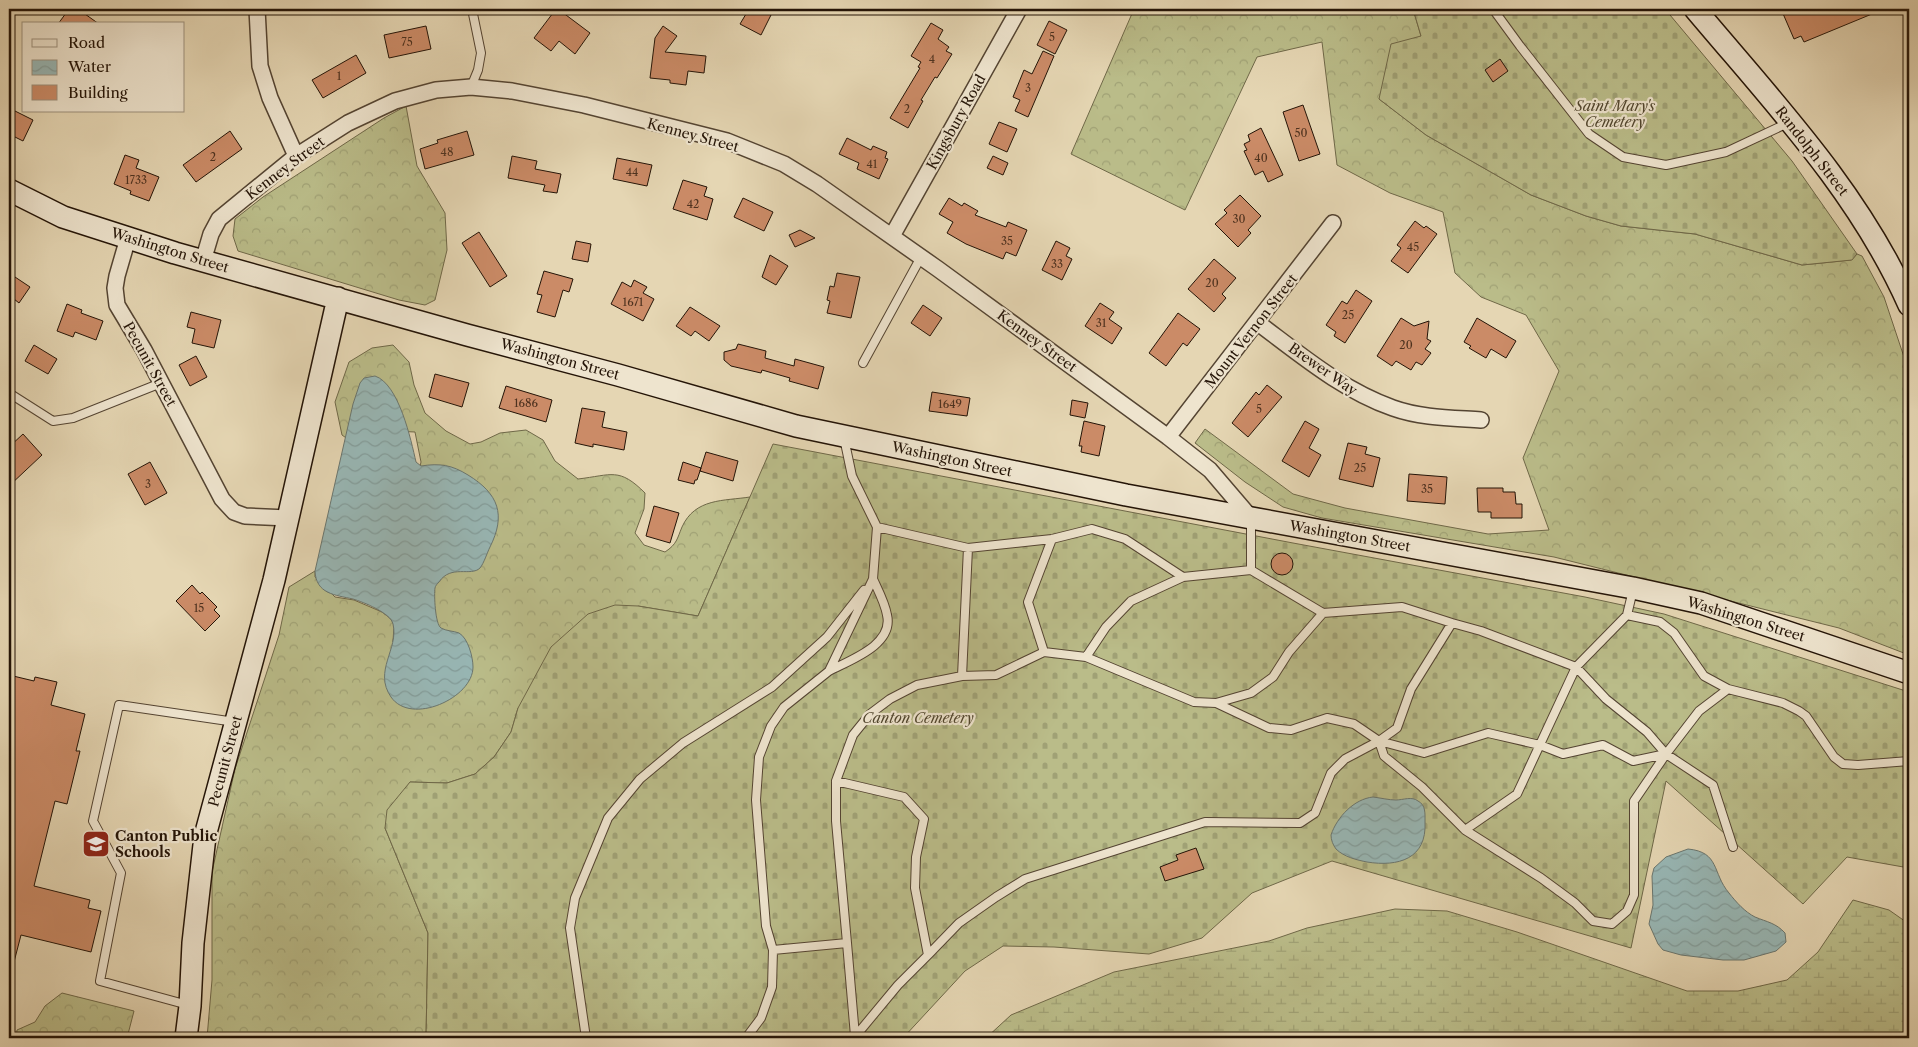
<svg xmlns="http://www.w3.org/2000/svg" width="1918" height="1047" viewBox="0 0 1918 1047" font-family="'Libre Caslon Text',serif">
	<style>
		.forest { fill: url(#forest-crowns); stroke: #6f6848 }
		.wetland { fill: url(#wetland-marsh); stroke: #6f6848 }
		.cemetery { fill: url(#cemetery-stones); stroke: #6f6848 }
		.water { fill: url(#water-waves); stroke: #6a766f }
		.building { fill: #cb8b67; stroke: #241407 }
		.lines { fill: none; stroke-linecap: round; stroke-linejoin: round }
		.lane-casing { stroke: #544432; stroke-width: 10 }
		.street-casing { stroke: #544432; stroke-width: 18 }
		.secondary-casing { stroke: #241407; stroke-width: 24 }
		.lane { stroke: #eee4ce; stroke-width: 8 }
		.street { stroke: #eee4ce; stroke-width: 15 }
		.secondary { stroke: #eee4ce; stroke-width: 21 }
		.labels { text-anchor: middle; stroke-width: 4.5; stroke-linejoin: round; paint-order: stroke }
		.number-label { font-size: 11px; fill: #4e321f }
		.park-label { font-size: 14px; font-style: italic; fill: #51462e; stroke: #eee4ce }
		.street-label { font-size: 14px; fill: #241407; stroke: #eee4ce }
		.poi-label { font-size: 14px; font-weight: bold; fill: #241407; stroke: #eee4ce; text-anchor: start }
	</style>
	<defs>
		<pattern id="forest-crowns" width="20" height="18" patternUnits="userSpaceOnUse" patternTransform="scale(1.25)"><rect width="20" height="18" fill="#babc89"/><path d="M2 6a3 3 0 1 1 6 0M12 15a3 3 0 1 1 6 0" fill="none" stroke="#a0a175"/></pattern>
		<pattern id="wetland-marsh" width="20" height="14" patternUnits="userSpaceOnUse" patternTransform="scale(1.25)"><rect width="20" height="14" fill="#babc89"/><path d="M1 5h8M5 5V1M11 12h8M15 12V8" fill="none" stroke="#a0a175"/></pattern>
		<pattern id="cemetery-stones" width="16" height="16" patternUnits="userSpaceOnUse" patternTransform="scale(1.25)"><rect width="16" height="16" fill="#babc89"/><path d="M2 7V4a2 2 0 0 1 4 0v3zM10 15v-3a2 2 0 0 1 4 0v3z" fill="#a0a175"/></pattern>
		<pattern id="water-waves" width="16" height="10" patternUnits="userSpaceOnUse" patternTransform="scale(1.25)"><rect width="16" height="10" fill="#98b7b5"/><path d="M0 5q4-4 8 0t8 0" fill="none" stroke="#839c9a"/></pattern>
	</defs>
	<rect width="100%" height="100%" fill="#e5d6b3"/>
	<filter id="stains"><feTurbulence type="fractalNoise" baseFrequency=".004" numOctaves="4"/><feColorMatrix values="0 0 0 0 .2 0 0 0 0 .09 0 0 0 0 .02 0 0 0 .5 -.17"/></filter>
	<radialGradient id="worn" r=".72"><stop offset=".6" stop-color="#630" stop-opacity="0"/><stop offset="1" stop-color="#630" stop-opacity=".3"/></radialGradient>
	<path class="forest" d="M1134,9H1413L1421,36L1379,99L1426,135L1531,195L1586,216L1621,226L1695,234L1802,265L1851,260L1857,254L1862,256L1884,297L1909,372V655L1839,628L1554,557L1322,518L1283,507L1245,482L1195,443L1205,429L1293,494L1345,508L1488,534L1549,530L1523,458L1559,371L1526,315L1481,297L1455,273L1443,212L1390,193L1337,165L1322,42L1257,57L1185,210L1071,154Z
		M406,106L417,166L445,213L447,250L435,300L425,305L399,300L238,251L233,236L235,219L263,197L384,118Z
		M393,345L409,362L414,385L425,413L446,431L470,444L481,442L500,433L526,430L543,440L555,461L578,479C612,475 619,467 645,493L644,509L635,533L644,545L665,552C677,544 677,539 682,527C695,498 724,501 750,497L698,616L638,606L518,708L511,732L494,757L475,774L447,783L410,782L385,828L428,933L426,1038H207L212,980V872L235,769L279,635L289,587L315,571V577L335,597L354,600L382,612L391,619L394,625L393,642L413,497L421,462L415,432L393,431L356,445L342,435L335,402L349,362L372,348Z
		M62,993L134,1011L127,1038H16L17,1030L35,1022L45,1006Z"/>
	<path class="wetland" d="M1853,900L1889,910L1909,924V1038H986L1011,1015L1114,972L1269,941L1307,928L1395,909L1447,911L1517,932L1687,991H1738L1787,980L1818,952Z"/>
	<path class="cemetery" d="M1413,9H1665L1792,161L1857,254L1852,260L1802,265L1695,234L1621,226L1586,216L1531,195L1426,135L1379,99L1391,44L1421,36Z
		M773,444L1293,543L1585,597L1664,614L1909,692V868L1847,857L1803,904L1666,781L1631,948L1332,861L1252,893L1202,938L1149,954L1054,947L1003,946L965,971L903,1038H426L428,933L385,828L387,810L410,782L447,783L475,774L494,757L511,732L518,708L551,647L588,614L615,605L638,606L698,616Z"/>
	<path class="water" d="M375,376C399,384 411,440 416,462L421,466C440,463 452,465 468,475C499,494 506,515 490,547C487,553 484,563 480,568C471,577 451,564 439,582C438,583 435,586 435,588C434,594 435,624 441,628C446,631 454,631 459,633C468,638 473,657 473,667C473,698 411,726 391,697C373,671 399,649 393,624C391,613 363,602 353,599C335,595 316,594 315,571L353,404L360,383L364,378Z
		M1373,797C1381,798 1389,800 1396,800C1403,800 1412,796 1418,801C1426,805 1425,814 1425,822C1427,859 1398,867 1367,862C1357,860 1344,857 1336,849C1333,845 1331,840 1331,835C1337,817 1354,799 1373,797Z
		M1688,849C1720,852 1712,873 1729,893C1736,902 1745,912 1755,917C1767,922 1776,923 1785,933L1786,942L1776,951L1744,960H1723L1681,955L1663,950L1658,944L1649,924L1653,905L1652,876L1654,868L1666,857Z"/>
	<path class="building" d="M69,9H78L99,24H58Z
		M556,9H558L590,33L575,54L559,41L551,51L534,38Z
		M749,9H774L761,35L740,24Z
		M1781,9H1884L1804,42L1801,36L1794,39Z
		M1049,21L1067,30L1055,54L1037,45Z
		M931,23L943,30L938,39L949,47L946,51L952,54L937,78L935,77L921,100L923,101L908,128L890,118L920,68L918,67L921,62L911,56Z
		M426,26L431,49L389,58L384,35Z
		M663,26L677,36L665,52L706,56L704,73L688,71L686,85L670,83V80L650,78L655,38Z
		M1043,51L1054,56L1028,117L1015,111L1020,100L1013,97L1024,70L1032,74Z
		M356,55L366,73L323,98L312,80Z
		M1500,59L1508,71L1493,82L1485,70Z
		M1303,105L1320,154L1299,161L1283,112Z
		M9,108L33,120L23,141L9,134Z
		M999,122L1017,129L1007,152L989,144Z
		M1261,128L1283,175L1268,182L1263,171L1255,175L1244,151L1247,150L1244,144L1250,141L1248,135Z
		M230,131L242,149L196,182L183,165Z
		M467,131L474,155L425,169L420,149L438,143L437,140Z
		M847,138L871,150L873,146L887,152L885,158L888,159L879,179L857,169L859,163L839,154Z
		M125,155L139,160L136,168L159,177L149,201L130,194L131,191L114,184Z
		M512,156L537,161L535,169L561,174L557,193L543,191L545,185L508,178Z
		M993,156L1008,163L1003,175L987,168Z
		M617,158L652,165L647,186L613,179Z
		M683,180L707,187L704,196L713,199L707,220L673,209Z
		M1240,195L1261,216L1248,230L1251,233L1238,247L1215,224L1227,213L1224,210Z
		M743,198L773,212L764,231L734,217Z
		M949,198L962,206L964,203L978,211L975,215L1006,227L1008,222L1027,230L1016,256L1006,252L1003,259L966,244L947,233L953,222L939,214Z
		M1415,221L1424,228L1426,226L1437,234L1408,273L1391,261L1401,248L1397,245Z
		M800,230L815,238L795,247L789,235Z
		M479,232L507,276L490,287L462,243Z
		M576,241L591,244L588,262L572,259Z
		M1056,241L1070,248L1066,256L1072,259L1062,280L1042,270Z
		M770,255L788,266L776,285L762,277Z
		M1214,259L1236,278L1222,294L1226,298L1214,312L1188,289Z
		M544,271L573,279L569,292L563,290L555,317L537,312L542,295L537,294Z
		M9,273L30,287L19,303L9,295Z
		M837,273L860,277L851,318L827,313L830,301L827,300L830,286L834,287Z
		M634,280L647,287L643,293L654,299L643,321L611,304L622,282L631,287Z
		M1356,290L1372,301L1345,343L1334,336L1336,332L1326,325L1342,301L1347,304Z
		M1100,303L1114,312L1109,319L1122,328L1112,344L1085,326Z
		M67,304L82,310L81,313L103,321L96,340L75,332L73,337L57,331Z
		M923,305L942,318L930,336L911,323Z
		M690,307L720,326L709,341L695,331L691,336L676,326Z
		M191,312L221,320L214,348L192,343L195,329L187,327Z
		M1178,313L1200,329L1187,346L1183,343L1166,366L1149,353Z
		M1401,318L1414,326L1429,321L1427,339L1431,341L1425,349L1431,353L1422,365L1416,362L1411,370L1396,361L1392,366L1377,356Z
		M1477,318L1516,341L1506,358L1491,349L1486,358L1469,348L1471,346L1464,342Z
		M738,344L766,351L765,358L794,366L795,359L824,367L818,389L789,381L790,378L762,370L761,373L731,366L724,360V352L736,349Z
		M34,345L57,359L48,374L25,361Z
		M196,356L207,377L190,386L179,365Z
		M435,374L469,383L462,407L429,397Z
		M1267,385L1282,397L1248,437L1232,423L1256,392L1259,395Z
		M506,386L552,400L546,422L499,408Z
		M932,392L970,398L967,416L929,411Z
		M1072,400L1088,403L1085,418L1070,415Z
		M582,408L605,412L602,427L627,432L624,450L593,444V447L575,443Z
		M1084,421L1105,426L1099,456L1081,452L1082,446H1079Z
		M1305,421L1319,429L1309,448L1321,455L1309,477L1282,461Z
		M23,434L42,455L9,486V447Z
		M1348,443L1367,447L1365,454L1380,458L1373,487L1339,479Z
		M706,452L738,461L733,481L700,471Z
		M150,462L167,493L145,505L128,474Z
		M683,462L701,468L697,480H695L694,484L678,480Z
		M1409,474L1447,477L1445,504L1407,501Z
		M1477,488H1503V492H1515L1516,504H1522V518H1491V512H1478Z
		M654,506L679,513L670,543L646,536Z
		M1271 564a11 11 0 1 1 22 0a11 11 0 1 1-22 0Z
		M192,585L200,594L202,592L217,607L214,610L220,616L205,631L176,601Z
		M9,675L34,681L35,677L57,682L51,705L85,714L76,751H80L67,804L55,801L34,886L90,900L88,908L101,911L91,952L21,935L14,962H9V724L12,710L9,709Z
		M1196,848L1204,869L1165,881L1160,867L1178,860L1176,855Z"/>
	<g class="lines">
		<g class="lane-casing">
			<path id="lane" d="M1493,9L1520,46L1589,134L1623,157L1666,165L1726,152L1788,123
				M471,87L478,70L481,53L472,9
				M863,363L921,257
				M9,393L53,421L73,418L161,383
				M877,527L968,548L1052,539L1092,529L1125,539L1183,577L1131,601L1106,627L1086,657L1194,702L1216,703L1269,728L1291,730L1327,718L1354,724L1379,741L1345,759L1331,773L1315,813L1300,823L1205,822L1025,879L996,897L959,923L928,955L915,888L916,857L924,819L904,797L836,781L853,735L870,714L890,699L917,685L962,676L968,548
				M1183,577L1251,570
				M1323,613L1402,607L1452,623
				M1627,615L1633,590
				M1044,652L1086,657
				M829,671C850,660 894,645 887,615C885,603 878,590 873,579
				M962,676L996,675L1044,652L1028,602L1052,539
				M1728,689L1783,703L1799,711L1806,716L1834,757L1843,764L1858,765L1909,761
				M1216,703L1251,693L1273,677L1289,652L1323,613L1251,570V521
				M1379,741L1397,728L1411,689L1452,623L1481,631L1576,667L1627,615L1660,622L1674,633L1704,676L1728,689L1699,711L1666,754L1634,801V895L1627,911L1612,924L1593,921L1575,903L1541,878L1465,830L1517,794L1576,667L1606,699L1647,732L1666,754L1633,761L1603,745L1563,754L1540,745L1488,733L1424,753L1379,741L1384,756L1422,787L1465,830
				M1666,754L1713,785L1733,847
				M847,943L855,1036
				M773,950L847,943L836,821V781
				M188,1005L100,981L121,873L93,821L119,705L235,722
				M586,1038L570,928L575,898L608,818L640,779L683,743L772,687L827,637L864,590
				M746,1038L761,1018L772,987L773,950L766,926L756,800L759,757L771,726L784,707L829,671L873,579L877,527L852,476L844,438
				M854,1038L898,985L928,955"/>
		</g>
		<g class="street-casing">
			<path id="street" d="M257,9L260,66L270,98L296,156
				M892,236L1019,9
				M128,238L117,276L115,288L117,305L144,350L222,499L234,512L245,516L288,518
				M203,261L211,234L219,219L296,156L348,123L395,101L436,90L471,87L512,91L584,105L727,141L784,164L817,184L938,269L1168,437L1210,470L1251,518
				M1258,323C1301,355 1342,390 1393,408C1421,418 1452,418 1481,420
				M1168,437L1333,223"/>
		</g>
		<g class="secondary-casing">
			<path id="secondary" d="M1695,9C1774,103 1859,192 1909,305
				M9,190L63,217L175,253L467,335L618,375L796,426L1126,495L1633,588L1701,603L1909,673
				M186,1038L190,1006L193,943L205,836L274,580L338,298"/>
		</g>
		<use href="#lane" class="lane"/>
		<use href="#street" class="street"/>
		<use href="#secondary" class="secondary"/>
	</g>
	<defs>
		<g id="school-square" transform="scale(1.4375)"><rect x="-9" y="-9" width="18" height="18" rx="4" fill="#8f2418" stroke="#eee4ce"/><path d="M0-5L7-2L0 1L-7-2ZM-4 1L0 2.5L4 1V4Q0 6-4 4Z" fill="#fff"/></g>
	</defs>
	<g fill-rule="evenodd">
		<use href="#school-square" x="96" y="844"/>
	</g>
	<g class="labels">
		<g class="number-label">
			<text x="1052" y="41">5</text>
			<text x="407" y="46">75</text>
			<text x="932" y="63">4</text>
			<text x="339" y="80">1</text>
			<text x="1028" y="92">3</text>
			<text x="907" y="113">2</text>
			<text x="1301" y="137">50</text>
			<text x="447" y="156">48</text>
			<text x="213" y="161">2</text>
			<text x="1261" y="162">40</text>
			<text x="872" y="168">41</text>
			<text x="632" y="176">44</text>
			<text x="136" y="184">1733</text>
			<text x="693" y="208">42</text>
			<text x="1239" y="223">30</text>
			<text x="1007" y="245">35</text>
			<text x="1413" y="251">45</text>
			<text x="1057" y="268">33</text>
			<text x="1212" y="287">20</text>
			<text x="633" y="306">1671</text>
			<text x="1348" y="319">25</text>
			<text x="1101" y="327">31</text>
			<text x="1406" y="349">20</text>
			<text x="526" y="407">1686</text>
			<text x="950" y="408">1649</text>
			<text x="1259" y="413">5</text>
			<text x="1360" y="472">25</text>
			<text x="148" y="488">3</text>
			<text x="1427" y="493">35</text>
			<text x="199" y="612">15</text>
		</g>
		<g class="park-label">
			<text x="1615" y="111">Saint Mary's<tspan x="1615" dy="16">Cemetery</tspan></text>
			<text x="918" y="723">Canton Cemetery</text>
		</g>
		<g class="street-label">
			<text transform="translate(956 122) rotate(-61)" y="5">Kingsbury Road</text>
			<text transform="translate(693 135) rotate(15)" y="5">Kenney Street</text>
			<text transform="translate(1812 151) rotate(52)" y="5">Randolph Street</text>
			<text transform="translate(285 168) rotate(-37)" y="5">Kenney Street</text>
			<text transform="translate(170 250) rotate(17)" y="5">Washington Street</text>
			<text transform="translate(1251 331) rotate(-52)" y="5">Mount Vernon Street</text>
			<text transform="translate(1037 341) rotate(36)" y="5">Kenney Street</text>
			<text transform="translate(560 359) rotate(15)" y="5">Washington Street</text>
			<text transform="translate(150 364) rotate(61)" y="5">Pecunit Street</text>
			<text transform="translate(1323 369) rotate(35)" y="5">Brewer Way</text>
			<text transform="translate(952 459) rotate(12)" y="5">Washington Street</text>
			<text transform="translate(1350 536) rotate(10)" y="5">Washington Street</text>
			<text transform="translate(1746 619) rotate(17)" y="5">Washington Street</text>
			<text transform="translate(225 761) rotate(-75)" y="5">Pecunit Street</text>
		</g>
		<g class="poi-label">
			<text x="115" y="841">Canton Public<tspan x="115" dy="16">Schools</tspan></text>
		</g>
	</g>
	<rect width="1918" height="1047" fill="none" stroke="#e5d6b3" stroke-width="30"/>
	<rect x="10" y="10" width="1898" height="1027" fill="none" stroke="#241407" stroke-width="2.5"/>
	<rect x="15" y="15" width="1888" height="1017" fill="none" stroke="#241407"/>
	<rect x="22" y="22" width="162" height="90" fill="#eee4ce" stroke="#9d917e"/>
	<rect x="32" y="39" width="25" height="8" fill="#eee4ce" stroke="#9d917e"/>
	<text x="68" y="48" font-size="15" fill="#241407">Road</text>
	<rect x="32" y="60" width="25" height="15" fill="url(#water-waves)" stroke="#9d917e"/>
	<text x="68" y="72" font-size="15" fill="#241407">Water</text>
	<rect x="32" y="85" width="25" height="15" fill="#cb8b67" stroke="#9d917e"/>
	<text x="68" y="98" font-size="15" fill="#241407">Building</text>
	<rect width="100%" height="100%" filter="url(#stains)"/>
	<rect width="100%" height="100%" fill="url(#worn)"/>
</svg>
